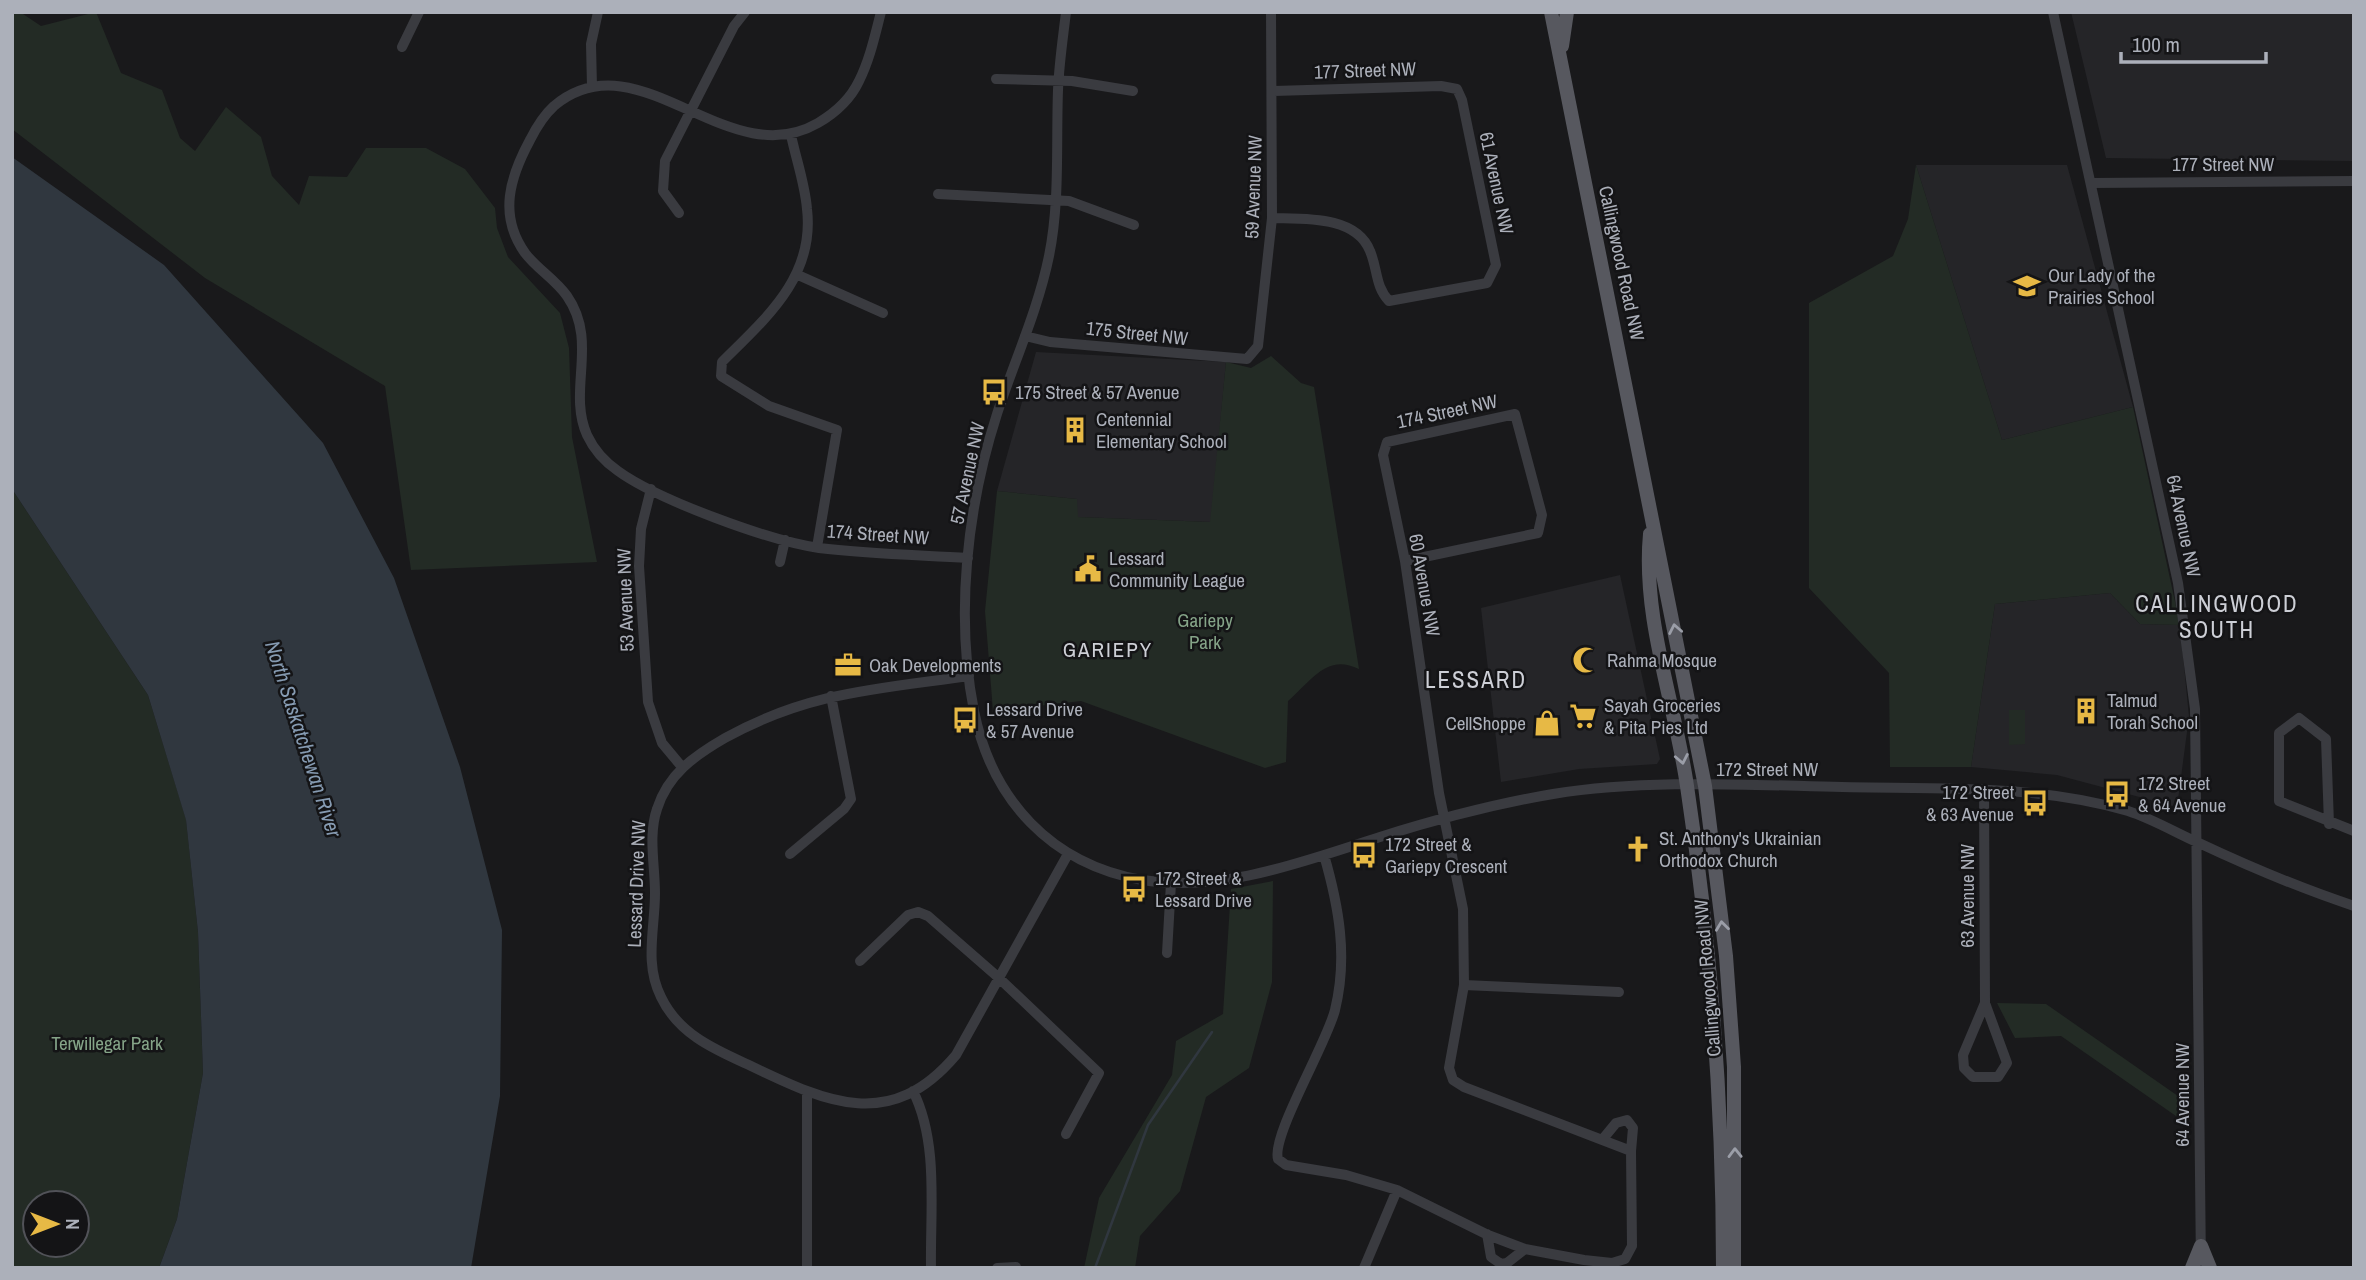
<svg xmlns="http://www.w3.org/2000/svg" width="2366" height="1280" viewBox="0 0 2366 1280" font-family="'Archivo Narrow',sans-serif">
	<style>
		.built { fill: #252528 }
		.green { fill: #232b25; fill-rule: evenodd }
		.water { fill: #30373f }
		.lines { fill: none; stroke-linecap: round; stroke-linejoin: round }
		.stream { stroke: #30373f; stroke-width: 2.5 }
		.minor { stroke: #3a3b40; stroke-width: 10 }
		.major { stroke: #57585f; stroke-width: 14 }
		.oneway { stroke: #9b9ea8 }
		.labels { text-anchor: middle; stroke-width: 5; stroke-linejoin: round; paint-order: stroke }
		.street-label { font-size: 19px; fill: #acb0ba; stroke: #141416 }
		.poi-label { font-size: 19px; fill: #acb0ba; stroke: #141416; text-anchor: start }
		.park-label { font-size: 19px; fill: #85a488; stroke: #141416 }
		.neighbourhood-label { font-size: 21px; letter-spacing: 2px; fill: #cdcfd6; stroke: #141416 }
		.water-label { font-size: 21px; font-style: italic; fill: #869bb2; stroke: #141416 }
		.quarter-label { font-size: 23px; letter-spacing: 2px; fill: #cdcfd6; stroke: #141416 }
	</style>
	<rect width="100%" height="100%" fill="#19191b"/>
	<path class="built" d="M2071,12H2354V161L2106,158Z
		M1916,165H2067L2133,407L2002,440Z
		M1036,352L1226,362L1211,522L1077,517V499L997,491Z
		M1620,575L1660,759L1657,764L1579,769L1501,782L1481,608Z
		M2110,593L2140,624L2180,625L2189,717L2177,807L2057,775L1971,767L1995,604Z"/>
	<path class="green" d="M12,12H20L41,26L96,12L121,73L162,90L180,138L195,151L226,107L261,137L272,176L299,205L309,176L347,177L366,148H426L465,169L495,208L497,228L508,257L560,313L569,348L572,437L597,562L411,570L385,386L205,278L12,129Z
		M1916,165L2002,440L2133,407L2180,625L2140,624L2110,593L1995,604L1971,767H1890L1889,673L1809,588V303L1893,256L1908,219Z
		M1271,356L1301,383L1314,387L1359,669C1327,653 1312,680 1288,701L1286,762L1265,768L1081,701L993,711L985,611L997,491L1077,499L1078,517L1210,522L1226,362L1251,368Z
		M12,489L148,695L186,819L198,932L203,1073L177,1219L159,1268H12ZM35,1203H77V1245H35Z
		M2009,710H2025V744L2009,745Z
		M1273,881L1272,982L1249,1068L1206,1097L1180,1191L1140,1236L1135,1268H1084L1099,1198L1172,1075L1176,1041L1223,1014L1231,889Z
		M1997,1003L2046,1004L2188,1103L2186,1123L2061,1036L2015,1038Z"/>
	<path class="water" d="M12,157L164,265L323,443L394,578L460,767L502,930L500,1096L471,1268H159L177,1219L203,1073L198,932L186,820L148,695L12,489Z"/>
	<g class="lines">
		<path class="stream" d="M1095,1268L1148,1125L1212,1032"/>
		<path class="minor" d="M881,12C875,35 870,59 859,81C851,98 835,113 818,123C727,176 639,35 554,106C543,116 536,128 530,140C510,177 498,215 525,253C537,269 555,279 567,296C599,342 567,390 587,435C594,450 605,462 618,471C658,500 770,541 819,548C868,554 919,555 968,558
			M1066,12C1063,38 1059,64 1058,90C1056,145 1060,202 1049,256C1038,310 1014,362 997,414C967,507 955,615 974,711C992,800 1051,864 1142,880C1223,893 1304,861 1380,837C1437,819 1494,804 1553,794C1647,779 1747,785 1842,787C1937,789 2036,784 2128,811C2153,819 2176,833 2199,843C2250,867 2300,888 2354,906
			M2053,12L2178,583L2195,709L2201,1268
			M402,47L419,12
			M996,79L1072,81L1133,91
			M592,87L591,44L598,12
			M791,135C796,159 805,184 807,209C815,277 766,318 722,362L721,376L769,406L837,430L817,547
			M2092,183L2354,181
			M938,194L1069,201L1134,225
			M679,213L663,191L665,161L734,26L745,12
			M1272,218C1303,219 1356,215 1370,251C1378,270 1375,286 1389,301L1487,283L1496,265L1462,100L1457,89L1441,86L1274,91
			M798,275L883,313
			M1025,336L1050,342L1247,359L1258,346L1272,218L1271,12
			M651,489L641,529L639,566L648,702L662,743L682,767
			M780,562L785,540
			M969,676C877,689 808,692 725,738C694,756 668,774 657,809C648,835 655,866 655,893C655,929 644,963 661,997C679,1035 716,1050 751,1066C828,1103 891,1132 956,1055L1068,854
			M1984,789L1985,1003
			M2329,824L2326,739L2299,718L2279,733V801L2354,831
			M790,854L844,809L851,799L831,696
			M1324,855C1339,907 1348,957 1335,1010C1327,1043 1271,1136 1278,1159L1286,1165L1346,1175L1397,1190L1488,1235L1525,1249L1584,1260L1612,1263L1625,1259L1632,1246L1631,1151L1464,1087L1453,1080L1449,1068L1464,985L1463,909L1439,793L1405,561L1383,455L1387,442L1515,414L1542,515L1538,533L1405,561
			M1167,953L1171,883
			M860,961L908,915L918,912L928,916L999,978L1099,1073L1066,1134
			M1464,985L1619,992
			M1985,1003L2007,1063L1998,1077H1973L1964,1068L1963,1055Z
			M913,1091C939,1143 930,1210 931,1268
			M807,1093V1268
			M1602,1140L1616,1123L1627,1120L1633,1128L1631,1151
			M1487,1234L1491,1257L1501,1264L1507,1263L1525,1249
			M997,1268L1016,1267
			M1364,1268L1397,1190"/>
		<path class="major" d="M1551,12L1705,786L1726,956L1734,1067V1268
			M1562,46L1567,12
			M1650,534C1642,618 1675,703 1687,786C1711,945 1723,1107 1723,1268
			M2201,1246L2210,1268
			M2192,1268L2201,1246"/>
	</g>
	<defs><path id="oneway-chevron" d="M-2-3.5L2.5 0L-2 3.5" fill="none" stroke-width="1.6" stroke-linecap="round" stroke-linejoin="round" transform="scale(1.75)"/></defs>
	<g class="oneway">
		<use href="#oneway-chevron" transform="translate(1675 629) rotate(-101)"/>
		<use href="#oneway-chevron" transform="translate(1682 759) rotate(79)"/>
		<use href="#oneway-chevron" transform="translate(1722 926) rotate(-97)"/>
		<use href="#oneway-chevron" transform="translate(1735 1153) rotate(-91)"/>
	</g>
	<defs>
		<g id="school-bare" transform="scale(2.1)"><path d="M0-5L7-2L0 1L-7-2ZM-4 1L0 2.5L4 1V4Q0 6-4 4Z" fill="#e7b945" stroke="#141416" stroke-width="2.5" paint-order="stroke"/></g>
		<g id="bus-bare" transform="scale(2.1)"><path d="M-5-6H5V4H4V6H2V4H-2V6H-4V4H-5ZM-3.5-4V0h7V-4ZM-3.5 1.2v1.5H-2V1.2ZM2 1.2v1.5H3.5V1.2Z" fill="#e7b945" stroke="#141416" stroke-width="2.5" paint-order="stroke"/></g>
		<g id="building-bare" transform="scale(2.1)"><path d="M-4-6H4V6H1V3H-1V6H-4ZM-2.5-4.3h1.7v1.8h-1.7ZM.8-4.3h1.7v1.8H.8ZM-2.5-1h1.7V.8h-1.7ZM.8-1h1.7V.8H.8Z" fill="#e7b945" stroke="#141416" stroke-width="2.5" paint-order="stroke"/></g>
		<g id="civic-bare" transform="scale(2.1)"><path d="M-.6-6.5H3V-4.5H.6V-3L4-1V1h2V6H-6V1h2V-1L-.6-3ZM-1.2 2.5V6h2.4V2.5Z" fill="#e7b945" stroke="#141416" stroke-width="2.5" paint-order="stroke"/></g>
		<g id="mosque-bare" transform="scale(2.1)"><path d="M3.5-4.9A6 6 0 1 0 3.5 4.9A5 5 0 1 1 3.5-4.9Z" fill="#e7b945" stroke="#141416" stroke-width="2.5" paint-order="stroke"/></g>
		<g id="office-bare" transform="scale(2.1)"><path d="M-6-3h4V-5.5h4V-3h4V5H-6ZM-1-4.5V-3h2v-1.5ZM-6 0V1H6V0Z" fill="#e7b945" stroke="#141416" stroke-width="2.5" paint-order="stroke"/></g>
		<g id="supermarket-bare" transform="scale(2.1)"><path d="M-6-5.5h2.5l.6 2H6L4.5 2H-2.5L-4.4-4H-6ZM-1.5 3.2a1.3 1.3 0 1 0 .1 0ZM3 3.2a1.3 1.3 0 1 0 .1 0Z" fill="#e7b945" stroke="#141416" stroke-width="2.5" paint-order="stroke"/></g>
		<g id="shop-bare" transform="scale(2.1)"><path d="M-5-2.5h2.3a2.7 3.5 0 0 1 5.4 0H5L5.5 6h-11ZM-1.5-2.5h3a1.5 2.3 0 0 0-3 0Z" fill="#e7b945" stroke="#141416" stroke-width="2.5" paint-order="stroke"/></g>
		<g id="church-bare" transform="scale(2.1)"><path d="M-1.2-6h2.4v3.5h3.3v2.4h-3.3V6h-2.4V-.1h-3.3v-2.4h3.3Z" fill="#e7b945" stroke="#141416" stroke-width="2.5" paint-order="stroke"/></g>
	</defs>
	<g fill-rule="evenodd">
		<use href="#school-bare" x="2027" y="286"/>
		<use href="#bus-bare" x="994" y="392"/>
		<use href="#building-bare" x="1075" y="430"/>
		<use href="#civic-bare" x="1088" y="569"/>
		<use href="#mosque-bare" x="1586" y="660"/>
		<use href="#office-bare" x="848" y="665"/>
		<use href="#building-bare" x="2086" y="711"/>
		<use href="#supermarket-bare" x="1583" y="716"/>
		<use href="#bus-bare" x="965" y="720"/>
		<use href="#shop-bare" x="1547" y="723"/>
		<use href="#bus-bare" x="2117" y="794"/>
		<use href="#bus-bare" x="2035" y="803"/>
		<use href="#church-bare" x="1638" y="849"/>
		<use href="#bus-bare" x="1364" y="855"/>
		<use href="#bus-bare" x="1134" y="889"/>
	</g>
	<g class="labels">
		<g class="street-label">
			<text transform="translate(1365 70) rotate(-2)" y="7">177 Street NW</text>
			<text x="2223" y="171">177 Street NW</text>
			<text transform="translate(1497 183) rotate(78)" y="7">61 Avenue NW</text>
			<text transform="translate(1253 187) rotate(-88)" y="7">59 Avenue NW</text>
			<text transform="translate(1622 263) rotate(78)" y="7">Callingwood Road NW</text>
			<text transform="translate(1137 333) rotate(6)" y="7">175 Street NW</text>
			<text transform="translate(1447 411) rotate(-12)" y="7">174 Street NW</text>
			<text transform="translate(967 473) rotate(-78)" y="7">57 Avenue NW</text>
			<text transform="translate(2184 526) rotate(78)" y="7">64 Avenue NW</text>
			<text transform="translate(878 534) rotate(4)" y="7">174 Street NW</text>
			<text transform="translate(1425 585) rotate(80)" y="7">60 Avenue NW</text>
			<text transform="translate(625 600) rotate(-92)" y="7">53 Avenue NW</text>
			<text x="1767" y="776">172 Street NW</text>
			<text transform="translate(636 884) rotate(-88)" y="7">Lessard Drive NW</text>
			<text transform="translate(1967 896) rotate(-90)" y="7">63 Avenue NW</text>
			<text transform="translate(1707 978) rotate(-95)" y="7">Callingwood Road NW</text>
			<text transform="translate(2182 1095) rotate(-90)" y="7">64 Avenue NW</text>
		</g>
		<g class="poi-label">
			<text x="2048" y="282">Our Lady of the<tspan x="2048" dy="22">Prairies School</tspan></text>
			<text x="1015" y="399">175 Street &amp; 57 Avenue</text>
			<text x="1096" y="426">Centennial<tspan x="1096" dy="22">Elementary School</tspan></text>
			<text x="1109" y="565">Lessard<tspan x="1109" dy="22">Community League</tspan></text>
			<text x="1607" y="667">Rahma Mosque</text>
			<text x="869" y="672">Oak Developments</text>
			<text x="2107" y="707">Talmud<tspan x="2107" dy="22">Torah School</tspan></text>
			<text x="1604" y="712">Sayah Groceries<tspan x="1604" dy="22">&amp; Pita Pies Ltd</tspan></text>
			<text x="986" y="716">Lessard Drive<tspan x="986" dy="22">&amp; 57 Avenue</tspan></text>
			<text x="1526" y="730" text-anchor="end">CellShoppe</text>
			<text x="2138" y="790">172 Street<tspan x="2138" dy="22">&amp; 64 Avenue</tspan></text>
			<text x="2014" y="799" text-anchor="end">172 Street<tspan x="2014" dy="22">&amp; 63 Avenue</tspan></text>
			<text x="1659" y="845">St. Anthony's Ukrainian<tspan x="1659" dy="22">Orthodox Church</tspan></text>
			<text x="1385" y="851">172 Street &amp;<tspan x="1385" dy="22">Gariepy Crescent</tspan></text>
			<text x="1155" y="885">172 Street &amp;<tspan x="1155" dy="22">Lessard Drive</tspan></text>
		</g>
		<g class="park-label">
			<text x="1205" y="627">Gariepy<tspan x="1205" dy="22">Park</tspan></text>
			<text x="107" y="1050">Terwillegar Park</text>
		</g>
		<g class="neighbourhood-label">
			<text x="1108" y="657">GARIEPY</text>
		</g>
		<g class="water-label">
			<text transform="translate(303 739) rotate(72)" y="7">North Saskatchewan River</text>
		</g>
		<g class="quarter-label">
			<text x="2217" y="612">CALLINGWOOD<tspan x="2217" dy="26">SOUTH</tspan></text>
			<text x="1476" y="688">LESSARD</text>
		</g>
	</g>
	<rect width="2366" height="1280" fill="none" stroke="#acb0ba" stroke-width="28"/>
	<g transform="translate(56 1224) rotate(90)"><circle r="33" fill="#141416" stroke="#515258" stroke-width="2"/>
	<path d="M0-5L12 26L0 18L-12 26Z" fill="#e7b945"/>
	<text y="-10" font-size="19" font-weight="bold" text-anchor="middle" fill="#acb0ba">N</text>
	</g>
	<path d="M2121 52v10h145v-10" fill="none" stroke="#acb0ba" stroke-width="3.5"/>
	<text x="2132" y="52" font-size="21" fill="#acb0ba" stroke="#141416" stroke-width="5" paint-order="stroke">100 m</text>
</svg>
